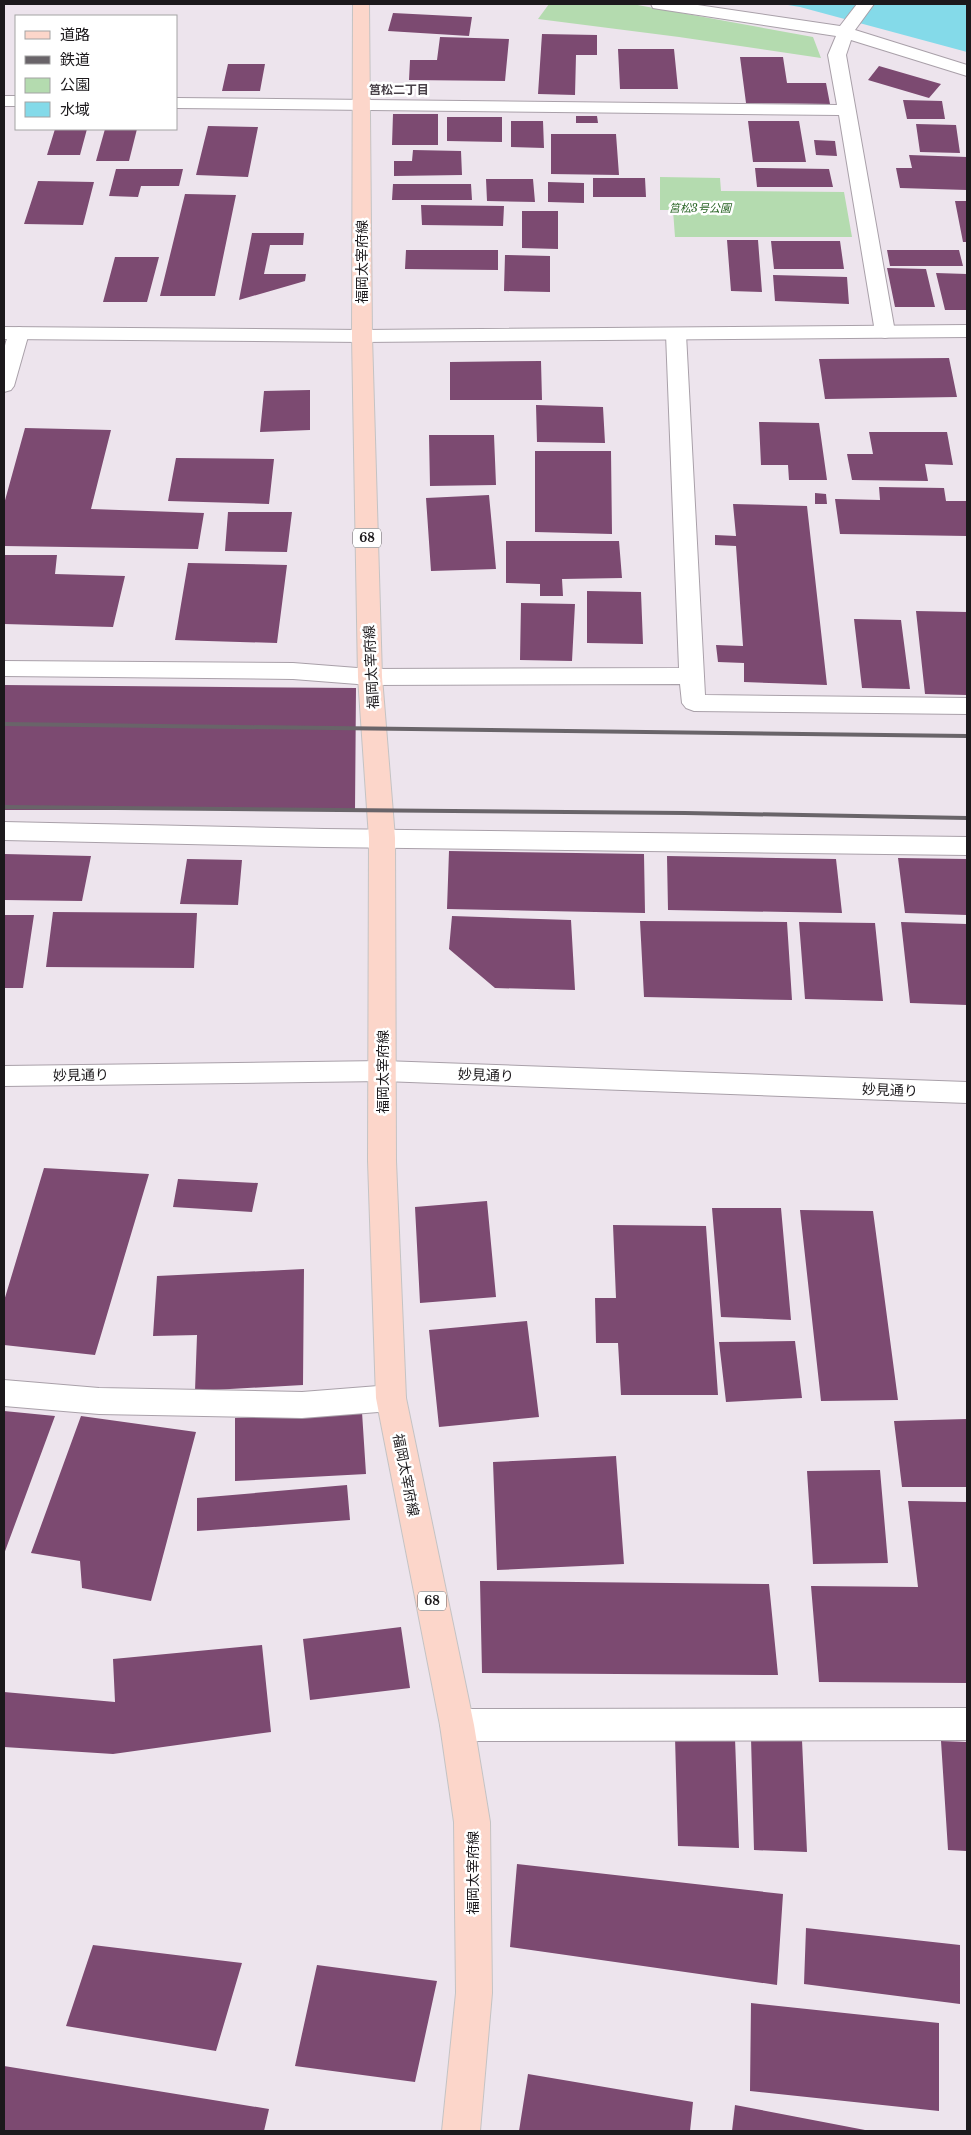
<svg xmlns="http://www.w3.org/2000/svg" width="971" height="2135" viewBox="0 0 971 2135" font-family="'Libre Baskerville','Noto Sans JP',serif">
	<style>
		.green { fill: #b4dbaf }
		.water { fill: #84dae9 }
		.building { fill: #7c4a71 }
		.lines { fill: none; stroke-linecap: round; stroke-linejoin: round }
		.minor-casing { stroke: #a9a0a9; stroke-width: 2 }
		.tertiary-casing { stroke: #a9a0a9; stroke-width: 2 }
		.secondary-casing { stroke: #a9a0a9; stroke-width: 2 }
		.primary-casing { stroke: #c4c3c4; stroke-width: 2 }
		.minor { fill: #fff; fill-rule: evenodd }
		.tertiary { fill: #fff; fill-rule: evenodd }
		.secondary { fill: #fff; fill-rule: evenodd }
		.primary { fill: #fcd6ca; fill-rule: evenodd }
		.rail { stroke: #696469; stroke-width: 4 }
		.labels { text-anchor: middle; stroke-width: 5; stroke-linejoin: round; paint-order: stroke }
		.far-park-label { font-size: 11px; font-style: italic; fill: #286424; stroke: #fff }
		.far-neighbourhood-label { font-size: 12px; font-weight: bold; fill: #494149; stroke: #fff }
		.shield { fill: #fff; stroke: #605e60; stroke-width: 1 }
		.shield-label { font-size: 12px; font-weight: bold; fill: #1c191c }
		.street-label { font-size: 14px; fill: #1c191c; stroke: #fff }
	</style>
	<rect width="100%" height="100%" fill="#ede4ed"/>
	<path class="green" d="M549,4H632L813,37L821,58L679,37L538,19Z
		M660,177L720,178L721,191L844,192L852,237H675L673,210H660Z"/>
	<path class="water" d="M782,4H967V52L800,7Z"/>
	<path class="building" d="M393,13L472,17L469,36L388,31Z
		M542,34L597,35V55H576L575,95L538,94Z
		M440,37L509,39L505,81L409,80L410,60H437Z
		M618,49H674L678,89H620Z
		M740,57H783L787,83H826L830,104L746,103Z
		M228,64H265L260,91H222Z
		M879,66L941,84L929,98L868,80Z
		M903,100L942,101L945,119H907Z
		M393,114H438V145H392Z
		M576,116H597L598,123H576Z
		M447,117H502V142L447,141Z
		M511,121H543L544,148L511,147Z
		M748,121H799L806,162H753Z
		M916,124L956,125L960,153L920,152Z
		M208,126L258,127L248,177L196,175Z
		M55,129H87L80,155H47Z
		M105,129H137L129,161H96Z
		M551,134H616L619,175L551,174Z
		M814,140L835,141L837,156L816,155Z
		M413,150L461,151L462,175L394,176V161H412Z
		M909,155L967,157V190L900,188L896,168H912Z
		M755,168L829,169L833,187H757Z
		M116,169H183L179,186H141L138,197L109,196Z
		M593,178H645L646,197H593Z
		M486,179H533L535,202L487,201Z
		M38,181L94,182L83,225L24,224Z
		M548,182L584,183V203L548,202Z
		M393,184H471L472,200H392Z
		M185,194L236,195L215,296H160Z
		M955,201H967V242H963Z
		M421,205L504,206L503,226L422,225Z
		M522,211H558V249L522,248Z
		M252,233H304L303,245H270L264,274H306L305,281L239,300Z
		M727,240H758L762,292L731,291Z
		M771,241H840L844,269H774Z
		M406,250H498V270L405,269Z
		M887,250H959L963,266H890Z
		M505,255L550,256V292L504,291Z
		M115,257H159L147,302H103Z
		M887,268L926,269L935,307H895Z
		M936,273L967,274V310H945Z
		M773,275L847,277L849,304L775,301Z
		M949,358L957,397L825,399L819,359Z
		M541,361L542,400H450V362Z
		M310,390V430L260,432L264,391Z
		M536,405L603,407L605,443L537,442Z
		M759,422L819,423L827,480H789L788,465H761Z
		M25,428L111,430L91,509L204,513L198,549L4,546V504Z
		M869,432H947L953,465L925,464L928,481L852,480L847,454H873Z
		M429,435H494L496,485L430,486Z
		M535,451H611L612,534L535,532Z
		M176,458L274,459L269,504L168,501Z
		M879,487L944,488L946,501H966L967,536L840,534L835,499L880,500Z
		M815,493L826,494L827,504H815Z
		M489,495L496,569L431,571L426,498Z
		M733,504L807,506L827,685L744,682V663L718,662L716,645L743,646L736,546L715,545V535L736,536Z
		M228,512H292L287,552L225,551Z
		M506,541H619L622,578L562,579L563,596H540V584L506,583Z
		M4,555H57L55,574L125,576L113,627L4,624Z
		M188,563L287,565L277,643L175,640Z
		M587,591L641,592L643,644L587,643Z
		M521,603L575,604L572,661L520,660Z
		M916,611L967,612V695L925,694Z
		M854,619L901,620L910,689L862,688Z
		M4,685L356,688L355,810H4Z
		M449,851L644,854L645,913L447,909Z
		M4,854L91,856L82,901L4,900Z
		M667,856L836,859L842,913L668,910Z
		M898,858L967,859V915L905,913Z
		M187,859L242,860L238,905L180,904Z
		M53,912L197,913L194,968L46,967Z
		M4,915H34L23,988H4Z
		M452,916L571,920L575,990L495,988L449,949Z
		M640,921L787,922L792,1000L644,997Z
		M799,922L875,923L883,1001L805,999Z
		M901,922L967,924V1005L910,1003Z
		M44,1168L149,1174L95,1355L4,1345V1301Z
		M178,1179L258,1183L252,1212L173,1207Z
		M487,1201L496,1297L420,1303L415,1207Z
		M712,1208H781L791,1320L721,1317Z
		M800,1210L873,1211L898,1400L821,1401Z
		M613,1225L706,1226L718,1395H621L618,1343H596L595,1298H616Z
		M304,1269L303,1385L195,1391L197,1335L153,1336L157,1276Z
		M527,1321L539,1417L439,1427L429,1330Z
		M795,1341L802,1398L726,1402L719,1342Z
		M4,1411L55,1416L4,1554Z
		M362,1412L366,1474L235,1481V1418Z
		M81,1416L196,1432L151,1601L82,1588L80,1561L31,1553Z
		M967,1419V1487H902L894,1421Z
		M616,1456L624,1564L497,1570L493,1462Z
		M880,1470L888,1563L813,1564L807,1471Z
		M347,1485L350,1520L197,1531V1498Z
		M908,1501L967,1502V1683L819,1682L811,1586L918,1587Z
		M480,1581L769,1584L778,1675L482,1673Z
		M401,1627L410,1688L310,1700L303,1639Z
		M262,1645L271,1732L113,1754L4,1747V1692L115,1702L113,1659Z
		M675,1737L735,1738L739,1848L678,1846Z
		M751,1738L802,1740L807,1852L754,1850Z
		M941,1741L967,1742V1851L948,1850Z
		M517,1864L783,1894L777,1985L510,1947Z
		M806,1928L960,1945V2004L804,1984Z
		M93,1945L242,1963L216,2051L66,2026Z
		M317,1965L437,1981L415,2082L295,2066Z
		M751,2003L939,2023V2111L750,2091Z
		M4,2066L269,2109L264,2131H4Z
		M528,2074L693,2102L690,2131H519Z
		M735,2105L865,2130V2131H732Z"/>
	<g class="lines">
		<g class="minor-casing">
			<path id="minor" d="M651,4H691L840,26L857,4H874L855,30L967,65V76L851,40L846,55L895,332L892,336L885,338L878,336L875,332L839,115L176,108V98L837,105L828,55L836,36L659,9L653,8Z
				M4,96H16V106H4Z
				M19,327L26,329L29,333L14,386L11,390L4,392C3,373 0,346 12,329Z
				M676,328L683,330L686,334L705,695L967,698V714L694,711L686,708L682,703L680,684L370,685L293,679L4,676V661L293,663L370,669L679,668L666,334L669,330Z
				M4,822L324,829L967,837V855L324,847L4,840Z
				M4,1380L99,1388L302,1392L391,1385L402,1389L406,1398L402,1407L391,1411L302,1418L99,1414L4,1406Z
				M967,1708V1740L457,1741L445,1736L440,1725L445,1714L457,1709Z"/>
		</g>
		<g class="tertiary-casing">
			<path id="tertiary" d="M967,325V337L362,342L4,339V327L362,330Z"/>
		</g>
		<g class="secondary-casing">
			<path id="secondary" d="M383,1061L967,1082V1103L383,1081L4,1086V1066Z"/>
		</g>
		<g class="primary-casing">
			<path id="primary" d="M353,4H369L372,336L382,677L395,838L396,1161L406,1398L474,1725L490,1822L492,1993L480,2131H442L456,1993L454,1822L440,1725L376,1398L368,1161L369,838L358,677L352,336Z"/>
		</g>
		<use href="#minor" class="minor"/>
		<use href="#tertiary" class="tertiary"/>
		<use href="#secondary" class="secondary"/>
		<use href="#primary" class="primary"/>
		<path class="rail" d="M4,724L967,736
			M4,807L685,813L967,818"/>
	</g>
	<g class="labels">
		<g class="far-park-label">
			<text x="700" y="212">筥松3号公園</text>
		</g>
		<g class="far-neighbourhood-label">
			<text x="399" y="94">筥松二丁目</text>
		</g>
		<g class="shield">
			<rect x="353" y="528.5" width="28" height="19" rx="4"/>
			<rect x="418" y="1591.5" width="28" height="19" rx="4"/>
		</g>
		<g class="shield-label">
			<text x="367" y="542">68</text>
			<text x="432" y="1605">68</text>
		</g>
		<g class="street-label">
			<text transform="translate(362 262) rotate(-90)" y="5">福岡太宰府線</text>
			<text transform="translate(371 667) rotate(-93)" y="5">福岡太宰府線</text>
			<text transform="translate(383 1072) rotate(-90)" y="5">福岡太宰府線</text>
			<text transform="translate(81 1075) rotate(-1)" y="5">妙見通り</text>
			<text transform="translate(486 1075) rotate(2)" y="5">妙見通り</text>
			<text transform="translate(890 1090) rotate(2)" y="5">妙見通り</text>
			<text transform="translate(406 1475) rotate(79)" y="5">福岡太宰府線</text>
			<text transform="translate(473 1873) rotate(-90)" y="5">福岡太宰府線</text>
		</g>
	</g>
	<rect width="971" height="2135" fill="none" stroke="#1c191c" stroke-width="10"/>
	<rect x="15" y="15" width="162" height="115" fill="#ffffff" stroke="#a4a3a4"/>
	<rect x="25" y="31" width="25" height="8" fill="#fcd6ca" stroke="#a4a3a4"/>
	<text x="60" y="40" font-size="15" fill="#1c191c">道路</text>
	<rect x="25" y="56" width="25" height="8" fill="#696469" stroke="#a4a3a4"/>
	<text x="60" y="65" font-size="15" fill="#1c191c">鉄道</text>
	<rect x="25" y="78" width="25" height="15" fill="#b4dbaf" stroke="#a4a3a4"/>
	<text x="60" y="90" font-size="15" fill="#1c191c">公園</text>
	<rect x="25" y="102" width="25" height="15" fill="#84dae9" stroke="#a4a3a4"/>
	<text x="60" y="115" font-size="15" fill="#1c191c">水域</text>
</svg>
